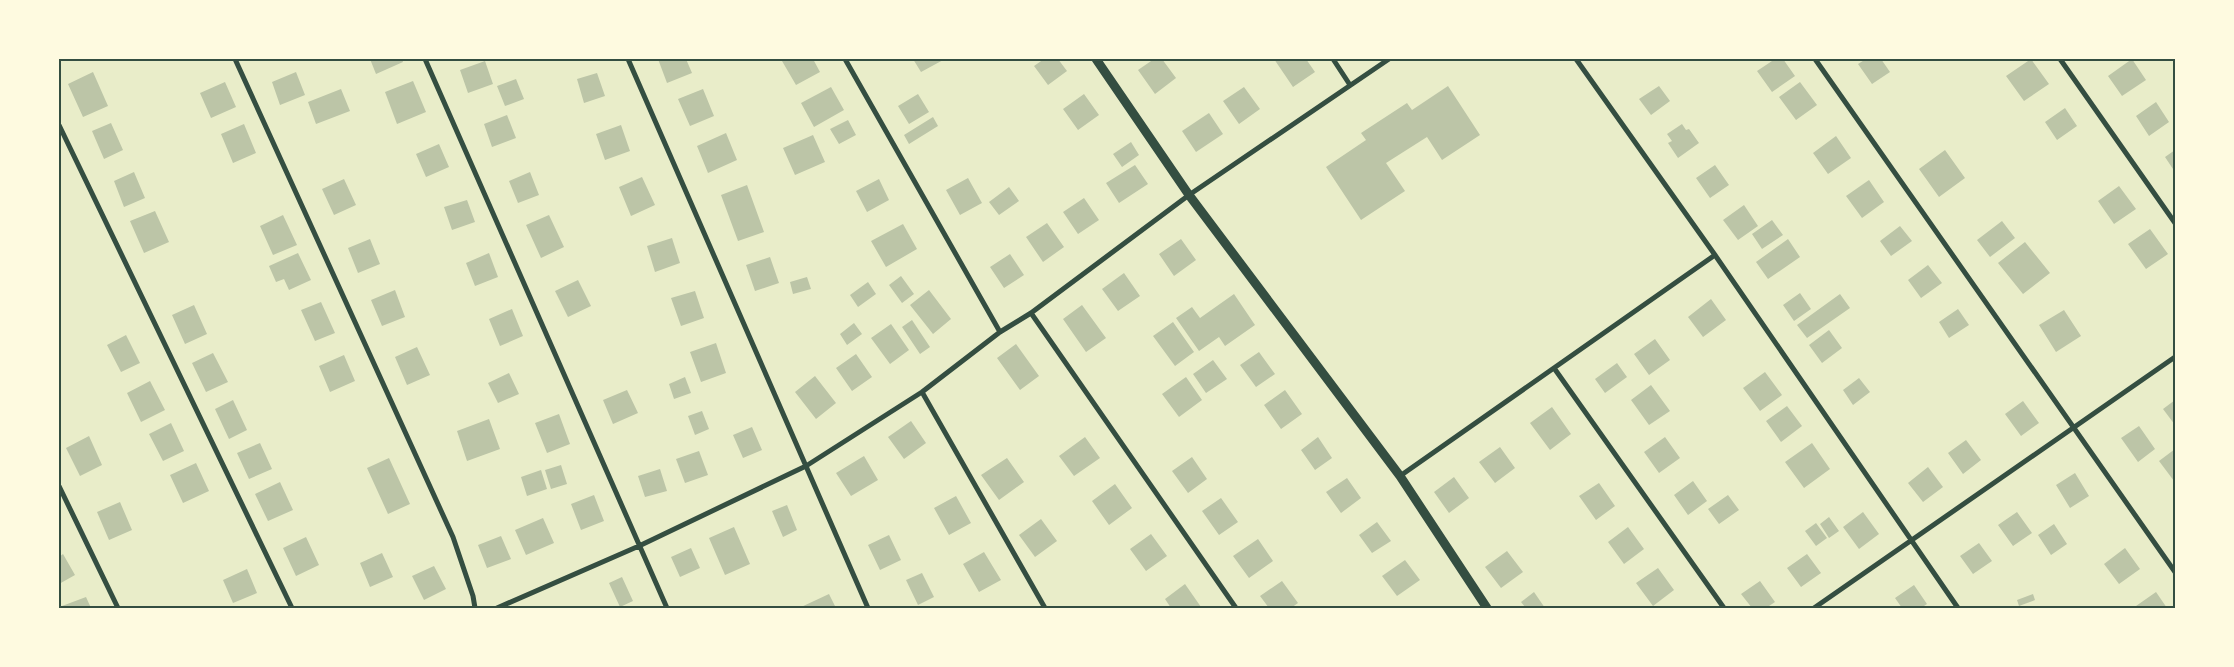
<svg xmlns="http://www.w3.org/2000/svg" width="2234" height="667" viewBox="0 0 2234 667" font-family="Lato,sans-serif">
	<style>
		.building { fill: #bcc5a7 }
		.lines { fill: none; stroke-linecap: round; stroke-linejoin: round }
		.minor { stroke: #344e41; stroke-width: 5 }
		.tertiary { stroke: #344e41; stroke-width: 9 }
		.neatline { fill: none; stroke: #344e41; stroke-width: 2 }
	</style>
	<rect width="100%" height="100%" fill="#e9edc9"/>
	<path class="building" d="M370,59H402L403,62L376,74Z
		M658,59H686L692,73L667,83Z
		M786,59H813L820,72L796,85L782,61Z
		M913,59H945L921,72Z
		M1044,59H1058L1067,71L1048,85L1034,66Z
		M1154,59H1162L1176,78L1155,94L1138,70Z
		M1274,59H1306L1315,72L1293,87Z
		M1775,59H1783L1795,76L1772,92L1757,71Z
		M1866,59H1881L1890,72L1872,84L1858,64Z
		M2031,59L2049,84L2024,101L2006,76Z
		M2132,59L2146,80L2122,96L2108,76Z
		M485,61L493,84L468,93L460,70Z
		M93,72L108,106L83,117L68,84Z
		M296,72L305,95L280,105L272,82Z
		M597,73L605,96L584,103L577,79Z
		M516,79L524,99L505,106L497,86Z
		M413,81L426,112L397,124L385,92Z
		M225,82L236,107L211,118L200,93Z
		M1800,82L1817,105L1796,120L1779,97Z
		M1448,86L1480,135L1442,160L1427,137L1386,163L1405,191L1361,220L1326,167L1366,140L1361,133L1407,103L1412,110Z
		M1659,86L1670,101L1651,115L1639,99Z
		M831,87L844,110L814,127L801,103Z
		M1244,87L1260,109L1239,124L1223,101Z
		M341,89L350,111L316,124L308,102Z
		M703,89L714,116L690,126L678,99Z
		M918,94L929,112L909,124L898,106Z
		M1084,94L1099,115L1078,130L1063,109Z
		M2156,102L2169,122L2149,136L2136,116Z
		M2065,108L2077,126L2057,140L2045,122Z
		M1209,113L1223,134L1196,152L1182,131Z
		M507,115L516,138L492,147L484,124Z
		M933,117L938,126L909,144L904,135Z
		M848,120L856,135L839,144L830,129Z
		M111,123L123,150L104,159L92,131Z
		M244,124L256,153L233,163L221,134Z
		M1682,124L1686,130L1689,129L1699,143L1678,158L1668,143L1672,141L1667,134Z
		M621,125L630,151L605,160L596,134Z
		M726,133L737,160L708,173L697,146Z
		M813,135L825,162L795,175L783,148Z
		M1836,136L1851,158L1828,174L1813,153Z
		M1131,142L1139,155L1122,167L1113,154Z
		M439,144L449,167L426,177L416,154Z
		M1945,150L1965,178L1939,197L1919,169Z
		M2175,150V172L2165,157Z
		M1135,165L1148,184L1119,203L1106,183Z
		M1715,165L1729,185L1710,198L1696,178Z
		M134,172L145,198L124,207L114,181Z
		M530,172L539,195L518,203L509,181Z
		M642,177L655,205L631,216L619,187Z
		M968,178L982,203L960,215L946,190Z
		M344,179L356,205L334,215L322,189Z
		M879,179L889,200L867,212L856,191Z
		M1869,180L1884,202L1862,218L1846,196Z
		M747,185L764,232L738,241L721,195Z
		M2119,186L2136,209L2114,224L2098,201Z
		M1009,187L1019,201L999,215L989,202Z
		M1084,198L1099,220L1078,234L1063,212Z
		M467,200L475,222L452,230L444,207Z
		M1744,205L1758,226L1738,240L1723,220Z
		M155,211L169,242L144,253L130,221Z
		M283,215L297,245L273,255L260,226Z
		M549,215L564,247L541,258L526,225Z
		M1772,220L1783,235L1762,249L1752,234Z
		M2002,221L2015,238L1990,257L1977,240Z
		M1047,223L1064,247L1043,262L1026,237Z
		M903,224L917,249L886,267L871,241Z
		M1900,226L1912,241L1891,256L1880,241Z
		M2150,229L2168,254L2146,269L2128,244Z
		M672,238L680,263L655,272L647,246Z
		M370,239L380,264L358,273L348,248Z
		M1181,239L1196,260L1174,276L1159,254Z
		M1788,239L1800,257L1768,279L1756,262Z
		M2025,242L2050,273L2023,294L1998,263Z
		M298,253L311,280L289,290L284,279L276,282L269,266Z
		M489,253L498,277L475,286L466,263Z
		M1010,254L1024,275L1004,288L990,267Z
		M770,257L779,283L755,291L746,265Z
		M1928,265L1942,283L1921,298L1908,280Z
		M1124,273L1140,296L1118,311L1102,289Z
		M901,276L914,294L902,303L889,285Z
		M807,277L811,289L793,294L790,282Z
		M578,280L591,306L568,317L555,291Z
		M868,282L876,294L858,307L850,295Z
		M395,290L405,317L382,326L371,300Z
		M929,290L951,319L933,334L910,305Z
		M695,291L704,318L681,326L671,298Z
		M1800,293L1811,309L1794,321L1783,305Z
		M1234,294L1255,325L1225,346L1219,337L1199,351L1176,318L1192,307L1200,318Z
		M1840,294L1850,308L1807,338L1797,325Z
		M1711,299L1726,320L1703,337L1688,317Z
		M321,302L335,333L315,341L301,310Z
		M194,305L207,334L185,344L172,315Z
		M1082,305L1106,338L1086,352L1063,319Z
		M512,309L523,336L500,346L489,319Z
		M1958,309L1969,325L1949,338L1939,322Z
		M2064,310L2081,336L2056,352L2039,325Z
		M912,320L930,347L920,354L902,327Z
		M1173,322L1194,352L1175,366L1153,336Z
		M854,323L862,334L847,345L840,334Z
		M891,324L909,350L890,364L871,338Z
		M1829,330L1842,348L1822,363L1809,345Z
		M126,335L140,363L121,372L107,345Z
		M1655,339L1670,360L1649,375L1634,354Z
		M716,343L726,373L701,382L690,352Z
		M1016,344L1039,376L1020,390L997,358Z
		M417,347L430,375L407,385L395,357Z
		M1259,352L1275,374L1256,387L1240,365Z
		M213,353L228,382L206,392L192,363Z
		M856,354L872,377L852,391L836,368Z
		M344,355L355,381L330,392L319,366Z
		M1213,360L1227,379L1206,393L1193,374Z
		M1617,363L1627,377L1605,393L1595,379Z
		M1765,372L1782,395L1760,411L1743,388Z
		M509,373L519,394L498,403L488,383Z
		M815,376L836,403L816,419L795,392Z
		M685,377L691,393L674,399L669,384Z
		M1186,377L1202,400L1179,417L1162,394Z
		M1859,378L1870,392L1853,405L1843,390Z
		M150,381L165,410L141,422L127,393Z
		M1651,385L1670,411L1649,425L1631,400Z
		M627,390L638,413L613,424L603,400Z
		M1285,390L1302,414L1281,429L1264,405Z
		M233,400L247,430L229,439L215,409Z
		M2175,400V425L2163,409Z
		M2023,401L2039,423L2021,436L2005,414Z
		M1787,406L1802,426L1781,442L1766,421Z
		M1552,407L1571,434L1550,450L1530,423Z
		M702,411L709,429L695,435L688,416Z
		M559,414L570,444L547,453L535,423Z
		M489,419L500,449L467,461L457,431Z
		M911,421L926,443L904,459L888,437Z
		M171,423L184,451L163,461L149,434Z
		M2139,426L2155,449L2138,462L2121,438Z
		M752,427L762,450L743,458L733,435Z
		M89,436L102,465L80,476L66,448Z
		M1085,437L1100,458L1074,476L1059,456Z
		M1318,437L1332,458L1315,470L1301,450Z
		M1665,437L1680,458L1659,473L1644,452Z
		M1966,440L1981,460L1963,474L1948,453Z
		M260,443L272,469L249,479L237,453Z
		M1812,443L1830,469L1804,488L1785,462Z
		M1500,447L1515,468L1495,483L1479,462Z
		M2175,449V480L2174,481L2159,461Z
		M699,451L708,475L685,483L676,459Z
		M864,456L878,480L851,496L836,473Z
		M1192,457L1207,479L1188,493L1172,471Z
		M389,458L410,504L388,514L367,468Z
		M1007,458L1024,482L999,500L981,475Z
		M196,463L209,491L183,503L170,475Z
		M561,465L567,484L551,489L545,470Z
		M1928,467L1943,487L1923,502L1908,483Z
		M660,469L667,491L645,497L638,476Z
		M541,470L547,489L527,496L521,477Z
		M2075,473L2089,496L2070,508L2056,485Z
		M1454,477L1469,498L1449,513L1434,492Z
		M1347,478L1361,498L1341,513L1326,492Z
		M1693,481L1707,501L1688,515L1674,495Z
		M280,482L293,510L268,521L255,494Z
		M1599,483L1615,506L1596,520L1579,496Z
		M1115,484L1132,508L1109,525L1092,501Z
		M594,495L604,521L581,530L571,504Z
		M1728,495L1739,510L1719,524L1708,509Z
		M956,496L971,523L949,535L934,508Z
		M1221,498L1238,522L1219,535L1202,511Z
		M120,502L132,530L109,540L97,512Z
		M787,505L797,530L783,537L772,511Z
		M1863,512L1879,534L1859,549L1843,527Z
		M2017,512L2032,533L2013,546L1998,525Z
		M1829,517L1839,531L1829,538L1820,524Z
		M543,518L554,543L526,555L515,530Z
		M1041,519L1057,541L1035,557L1019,535Z
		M1377,522L1391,541L1372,553L1359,535Z
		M1816,523L1827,538L1816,546L1805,531Z
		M2054,524L2067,544L2051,555L2038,535Z
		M734,527L750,564L725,575L709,538Z
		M1628,527L1644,549L1624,564L1608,542Z
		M1151,534L1167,556L1146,571L1130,549Z
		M889,535L901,560L880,570L868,545Z
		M501,536L511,559L487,568L478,545Z
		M306,537L319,565L296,576L283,548Z
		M1258,539L1273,561L1249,578L1233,556Z
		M1979,543L1992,561L1973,574L1960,556Z
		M691,548L700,568L680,577L671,557Z
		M2125,548L2140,569L2119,584L2104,564Z
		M1507,551L1523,572L1501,588L1485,567Z
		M984,552L1001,580L979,592L963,564Z
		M382,553L393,577L370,587L360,563Z
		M63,554L75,575L59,584V557Z
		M1807,554L1821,573L1801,587L1787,568Z
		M1405,560L1420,580L1397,596L1382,576Z
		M434,566L446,589L424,600L412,576Z
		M1658,568L1674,590L1653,606L1636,583Z
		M247,569L257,593L233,603L223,580Z
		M922,573L934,597L918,605L906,580Z
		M622,577L633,601L620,607L609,583Z
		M1282,581L1298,603L1291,608H1269L1260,596Z
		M1760,581L1775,602L1766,608H1752L1741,594Z
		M1185,584L1201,607L1198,608H1171L1165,599Z
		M1914,585L1927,604L1921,608H1902L1895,598Z
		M1534,592L1545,608H1523L1525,607L1521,602Z
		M2156,592L2167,608H2137L2136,606Z
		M829,594L836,608H799Z
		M2033,594L2035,600L2019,606L2017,600Z
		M86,597L91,608H62V606Z"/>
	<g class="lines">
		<path class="minor" d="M235,59L453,537L473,596L475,608
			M425,59L667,608
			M628,59L868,608
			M845,59L1000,332
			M1333,59L1350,85
			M1576,59L1715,255L1958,608
			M1815,59L2175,572
			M2060,59L2175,223
			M59,125L292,608
			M1031,313L1236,608
			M1554,368L1724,608
			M922,392L1045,608
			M1400,476L1715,255
			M59,486L118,608
			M497,608L639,546L806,466L922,392L1000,332L1031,313L1189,195L1389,59
			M1814,608L2175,357"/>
		<path class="tertiary" d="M1096,59L1189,195L1400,476L1487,608"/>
	</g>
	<rect width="2234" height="667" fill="none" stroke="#fefae0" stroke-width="120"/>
	<rect x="60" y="60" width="2114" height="547" class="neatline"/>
</svg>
